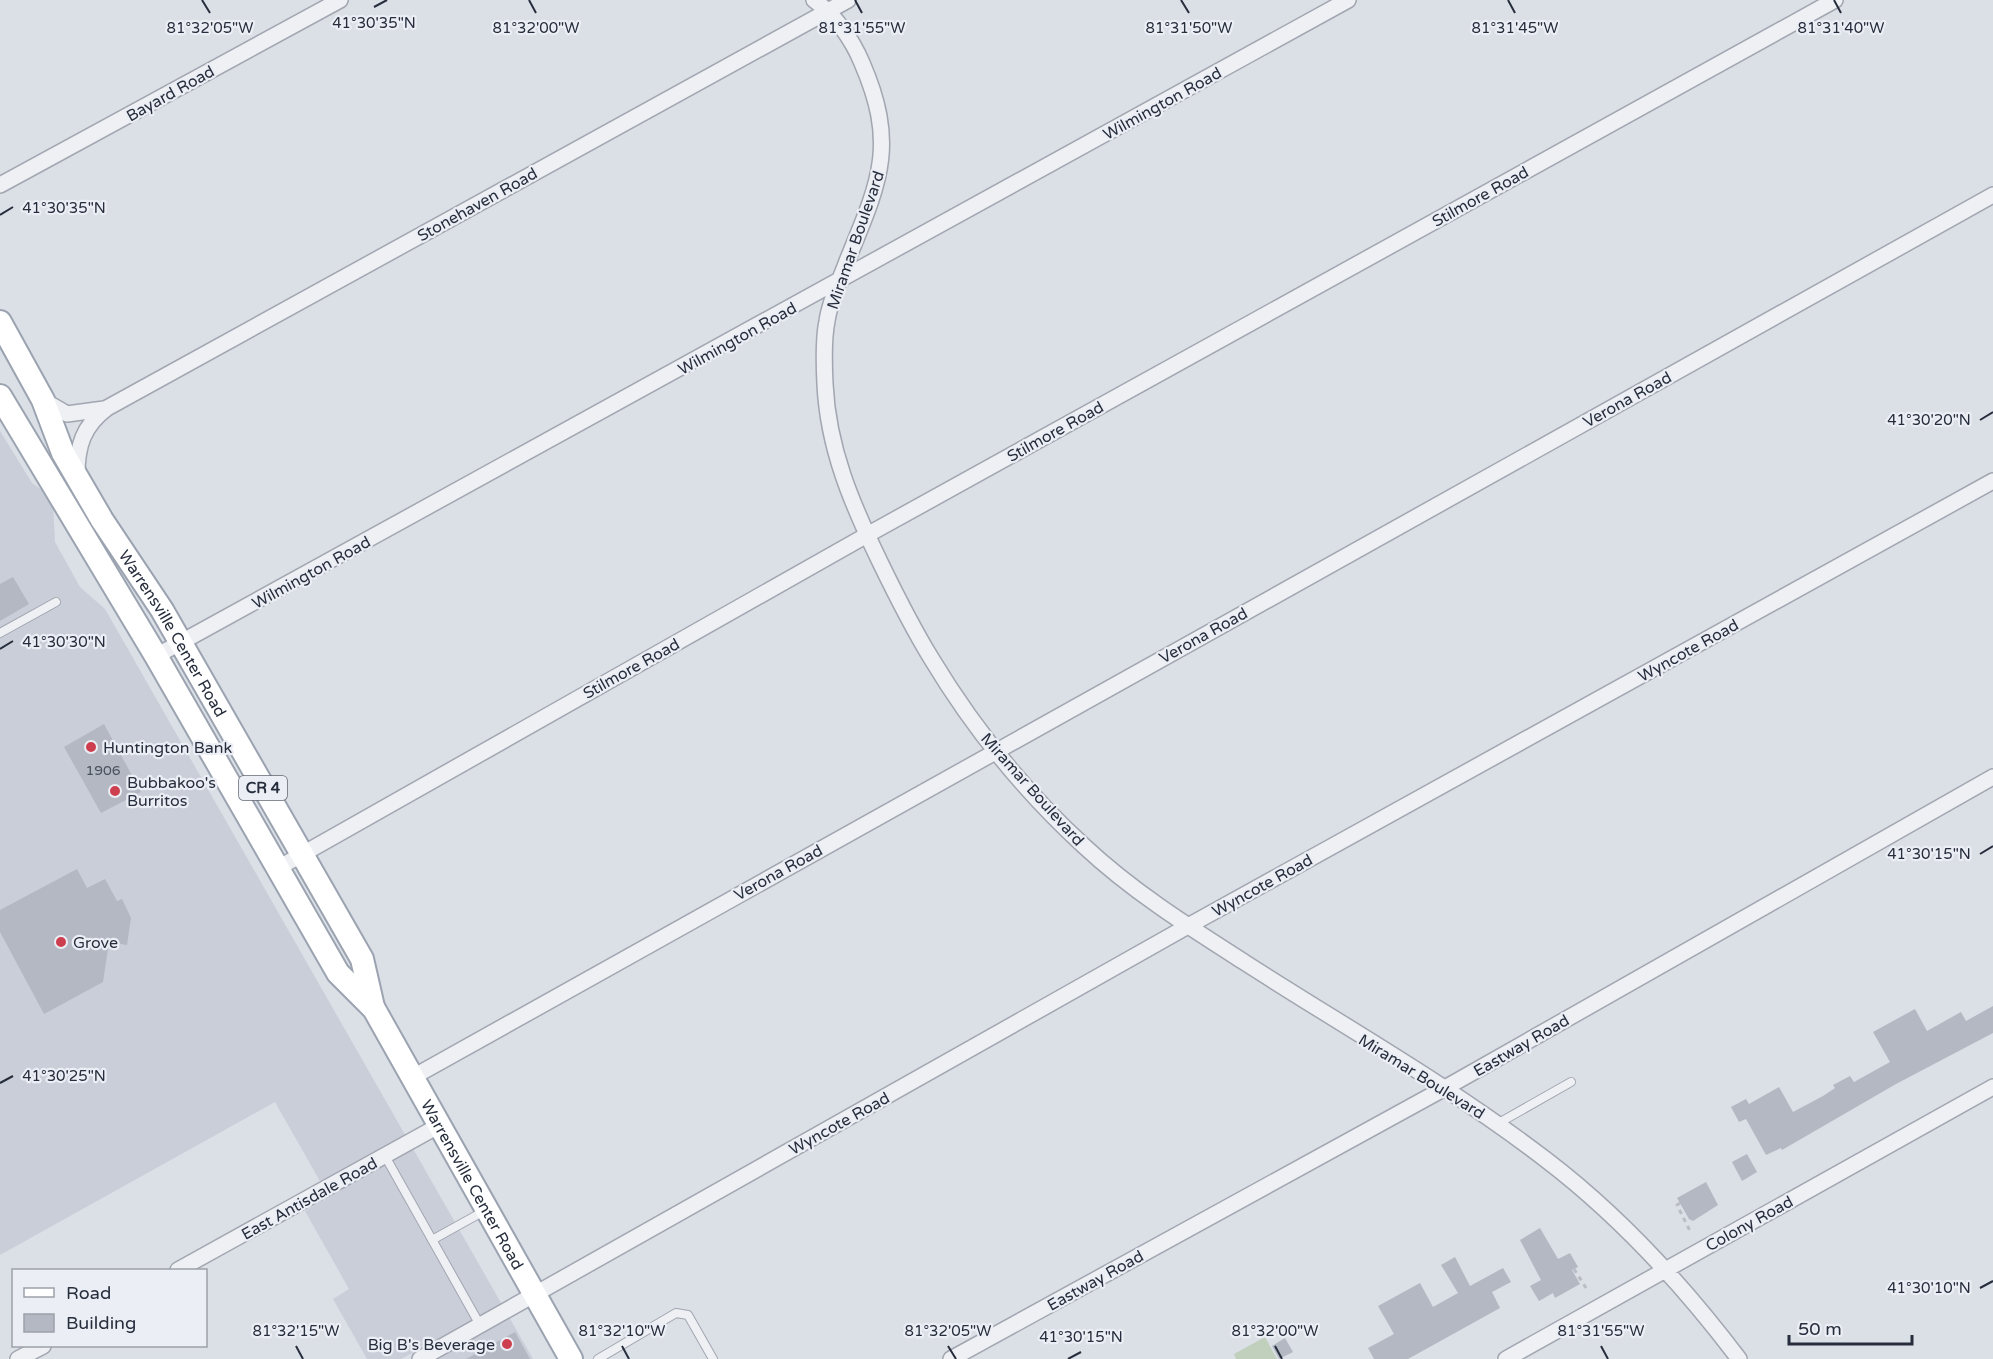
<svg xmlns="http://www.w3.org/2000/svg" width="1993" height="1359" viewBox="0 0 1993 1359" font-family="'Varela Round',sans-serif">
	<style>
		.built { fill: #c9ced8 }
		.green { fill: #c1d0bd }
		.building { fill: #b3b8c2 }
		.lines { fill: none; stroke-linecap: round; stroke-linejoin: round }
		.lane-casing { stroke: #a1a6b0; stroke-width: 10 }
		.street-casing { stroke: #a1a6b0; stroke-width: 18 }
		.primary-casing { stroke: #9ba3b1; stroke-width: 26 }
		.path { stroke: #babdc4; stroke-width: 3; stroke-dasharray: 4.5 4.5; stroke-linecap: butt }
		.lane { stroke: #eef0f4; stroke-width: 8 }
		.street { stroke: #eef0f4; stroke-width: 15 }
		.primary { stroke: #fff; stroke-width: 22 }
		.ticks { fill: none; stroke: #262d3c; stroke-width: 2 }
		.poi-dot { fill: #cd3f4f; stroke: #ebeef4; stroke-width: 2 }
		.labels { text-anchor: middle; stroke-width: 4.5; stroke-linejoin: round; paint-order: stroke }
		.number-label { font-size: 14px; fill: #49505e }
		.shield { fill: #ebeef4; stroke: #616773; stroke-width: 1.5 }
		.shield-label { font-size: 15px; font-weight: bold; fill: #262d3c }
		.street-label { font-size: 16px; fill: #262d3c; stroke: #ebeef4 }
		.poi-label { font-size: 16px; fill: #262d3c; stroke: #ebeef4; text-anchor: start }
		.ticks-label { font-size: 15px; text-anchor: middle; fill: #262d3c; stroke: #ebeef4; stroke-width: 4.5; stroke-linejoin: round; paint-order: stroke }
	</style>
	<rect width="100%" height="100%" fill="#dbdfe6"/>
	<path class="built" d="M0,431L32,483L47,494L53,505L55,542L80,587L105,609L533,1359H421L416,1351L401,1359H367L333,1299L349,1289L305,1211L329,1197L275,1102L0,1255Z"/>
	<path class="green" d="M1265,1337L1277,1359H1236L1234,1354Z"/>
	<path class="building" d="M13,577L29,604L0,621V584Z
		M104,724L141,792L101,813L64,747Z
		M77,869L87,888L105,879L117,901L122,899L131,918L127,945L109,942L103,982L44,1014L0,932V910Z
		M1993,1006V1033L1896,1084L1782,1150L1781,1148L1766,1155L1746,1119L1739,1122L1731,1107L1746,1099L1749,1104L1779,1087L1793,1112L1823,1096L1835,1088L1833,1085L1850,1076L1854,1082L1890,1062L1873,1032L1915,1009L1927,1031L1961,1012L1966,1021Z
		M1747,1154L1757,1172L1742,1181L1732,1162Z
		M1706,1182L1718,1205L1693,1221L1689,1219L1677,1198Z
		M1540,1228L1558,1259L1570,1253L1578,1267L1572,1270L1580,1284L1555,1298L1553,1293L1539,1301L1530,1286L1541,1280L1520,1240Z
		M1455,1257L1470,1286L1503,1268L1511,1282L1492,1292L1500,1308L1408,1359H1374L1368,1348L1394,1334L1378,1306L1420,1283L1433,1307L1458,1293L1441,1265Z
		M515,1332L530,1359H466Z
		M1285,1338L1293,1352L1279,1359L1272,1346Z"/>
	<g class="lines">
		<g class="lane-casing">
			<path id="lane" d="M0,633L56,602
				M1497,1124L1571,1082
				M385,1156L480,1325
				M432,1240L486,1210
				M598,1359L676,1313L688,1315L713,1359"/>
		</g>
		<g class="street-casing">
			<path id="street" d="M814,0C835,15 852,39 862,63C898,146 879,183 847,261C840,280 830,300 827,321C823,340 824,364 825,384C828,449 852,504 880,562C896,595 912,627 931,658C972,726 1025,792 1084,846C1132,891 1189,927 1244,962C1345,1027 1450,1086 1545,1159C1620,1216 1683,1285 1739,1359
				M0,185L340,0
				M43,400L67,414L104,409
				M77,475C77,446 83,426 107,408L848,0
				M156,656L1348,0
				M278,868L867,535L1835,0
				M413,1077L1993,195
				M178,1270L440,1125
				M18,1359L43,1346
				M420,1359L1188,926L1993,481
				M951,1359L1445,1088L1993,777
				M1506,1359L1993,1087"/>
		</g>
		<g class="primary-casing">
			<g id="primary">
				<path id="s1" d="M0,322L43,400L63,453L102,520L162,610L362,959L373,1007"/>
				<path id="s2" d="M0,396L156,656L338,973L374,1009L571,1359"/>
			</g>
		</g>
		<path class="path" d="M1680,1203L1677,1205L1691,1233
			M1574,1269L1588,1291"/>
		<use href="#lane" class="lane"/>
		<use href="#street" class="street"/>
		<use href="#primary" class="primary"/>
	</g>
	<path class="ticks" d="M202,0L210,13M529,0L536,13M855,0L862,13M1181,0L1189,13M1508,0L1515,13M1834,0L1841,13M374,7L387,0M0,215L13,207M1980,420L1993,412M0,649L13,641M1980,854L1993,846M0,1083L13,1076M1980,1288L1993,1281M296,1346L303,1359M622,1346L629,1359M948,1346L956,1359M1275,1346L1282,1359M1601,1346L1608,1359M1068,1359L1081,1352"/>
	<g class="poi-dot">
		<circle cx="91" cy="747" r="6"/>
		<circle cx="115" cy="791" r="6"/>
		<circle cx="61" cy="942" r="6"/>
		<circle cx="507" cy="1344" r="6"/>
	</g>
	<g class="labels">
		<g class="number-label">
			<text x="103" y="775">1906</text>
		</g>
		<rect class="shield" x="239" y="776" width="48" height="24" rx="4.5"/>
		<g class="shield-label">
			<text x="263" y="793">CR 4</text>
		</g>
		<g class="street-label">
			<text transform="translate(170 93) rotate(-29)" y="6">Bayard Road</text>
			<text transform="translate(1162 103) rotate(-29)" y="6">Wilmington Road</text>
			<text transform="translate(1480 196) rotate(-29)" y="6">Stilmore Road</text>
			<text transform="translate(477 204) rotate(-29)" y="6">Stonehaven Road</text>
			<text transform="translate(855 240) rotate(-71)" y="6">Miramar Boulevard</text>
			<text transform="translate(737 338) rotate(-29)" y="6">Wilmington Road</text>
			<text transform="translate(1627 399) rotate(-29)" y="6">Verona Road</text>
			<text transform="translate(1055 431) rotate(-29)" y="6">Stilmore Road</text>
			<text transform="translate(311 572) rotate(-29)" y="6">Wilmington Road</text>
			<text dy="6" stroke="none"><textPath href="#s1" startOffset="357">Warrensville Center Road</textPath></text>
			<text transform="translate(1203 635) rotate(-29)" y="6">Verona Road</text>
			<text transform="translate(1688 650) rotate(-29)" y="6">Wyncote Road</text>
			<text transform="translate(631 668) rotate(-29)" y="6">Stilmore Road</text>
			<text transform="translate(1033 789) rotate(48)" y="6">Miramar Boulevard</text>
			<text transform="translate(778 872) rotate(-29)" y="6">Verona Road</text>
			<text transform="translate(1262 885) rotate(-29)" y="6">Wyncote Road</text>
			<text transform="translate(1521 1045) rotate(-30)" y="6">Eastway Road</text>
			<text transform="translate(1422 1076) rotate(32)" y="6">Miramar Boulevard</text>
			<text transform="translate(839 1123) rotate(-29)" y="6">Wyncote Road</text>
			<text dy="6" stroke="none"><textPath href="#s2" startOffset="921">Warrensville Center Road</textPath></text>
			<text transform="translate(309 1198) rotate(-29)" y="6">East Antisdale Road</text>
			<text transform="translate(1749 1223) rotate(-29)" y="6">Colony Road</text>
			<text transform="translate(1095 1280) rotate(-29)" y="6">Eastway Road</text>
		</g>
		<g class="poi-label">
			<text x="103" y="753">Huntington Bank</text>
			<text x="127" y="788">Bubbakoo's<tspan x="127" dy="18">Burritos</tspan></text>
			<text x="73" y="948">Grove</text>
			<text x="495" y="1350" text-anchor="end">Big B's Beverage</text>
		</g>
	</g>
	<g class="ticks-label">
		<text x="374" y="28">41°30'35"N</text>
		<text x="210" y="33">81°32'05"W</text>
		<text x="536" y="33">81°32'00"W</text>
		<text x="862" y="33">81°31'55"W</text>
		<text x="1189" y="33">81°31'50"W</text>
		<text x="1515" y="33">81°31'45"W</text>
		<text x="1841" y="33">81°31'40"W</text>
		<text x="64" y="213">41°30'35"N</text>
		<text x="1929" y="425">41°30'20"N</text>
		<text x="64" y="647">41°30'30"N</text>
		<text x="1929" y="859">41°30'15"N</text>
		<text x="64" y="1081">41°30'25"N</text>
		<text x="1929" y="1293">41°30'10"N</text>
		<text x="296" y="1336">81°32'15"W</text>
		<text x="622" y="1336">81°32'10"W</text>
		<text x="948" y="1336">81°32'05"W</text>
		<text x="1275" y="1336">81°32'00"W</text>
		<text x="1601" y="1336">81°31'55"W</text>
		<text x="1081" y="1342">41°30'15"N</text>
	</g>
	<rect x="12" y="1269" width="195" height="78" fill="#ebeef4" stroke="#9ca1aa" stroke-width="1.5"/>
	<rect x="24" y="1288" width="30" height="9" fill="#ffffff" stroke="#9ca1aa" stroke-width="1.5"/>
	<text x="66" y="1299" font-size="18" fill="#262d3c">Road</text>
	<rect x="24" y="1314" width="30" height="18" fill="#b3b8c2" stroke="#9ca1aa" stroke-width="1.5"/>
	<text x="66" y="1329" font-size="18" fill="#262d3c">Building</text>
	<path d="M1789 1335v9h123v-9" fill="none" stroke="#262d3c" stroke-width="3"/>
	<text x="1798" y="1335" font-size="18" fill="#262d3c" stroke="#ebeef4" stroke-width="4.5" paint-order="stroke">50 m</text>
</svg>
